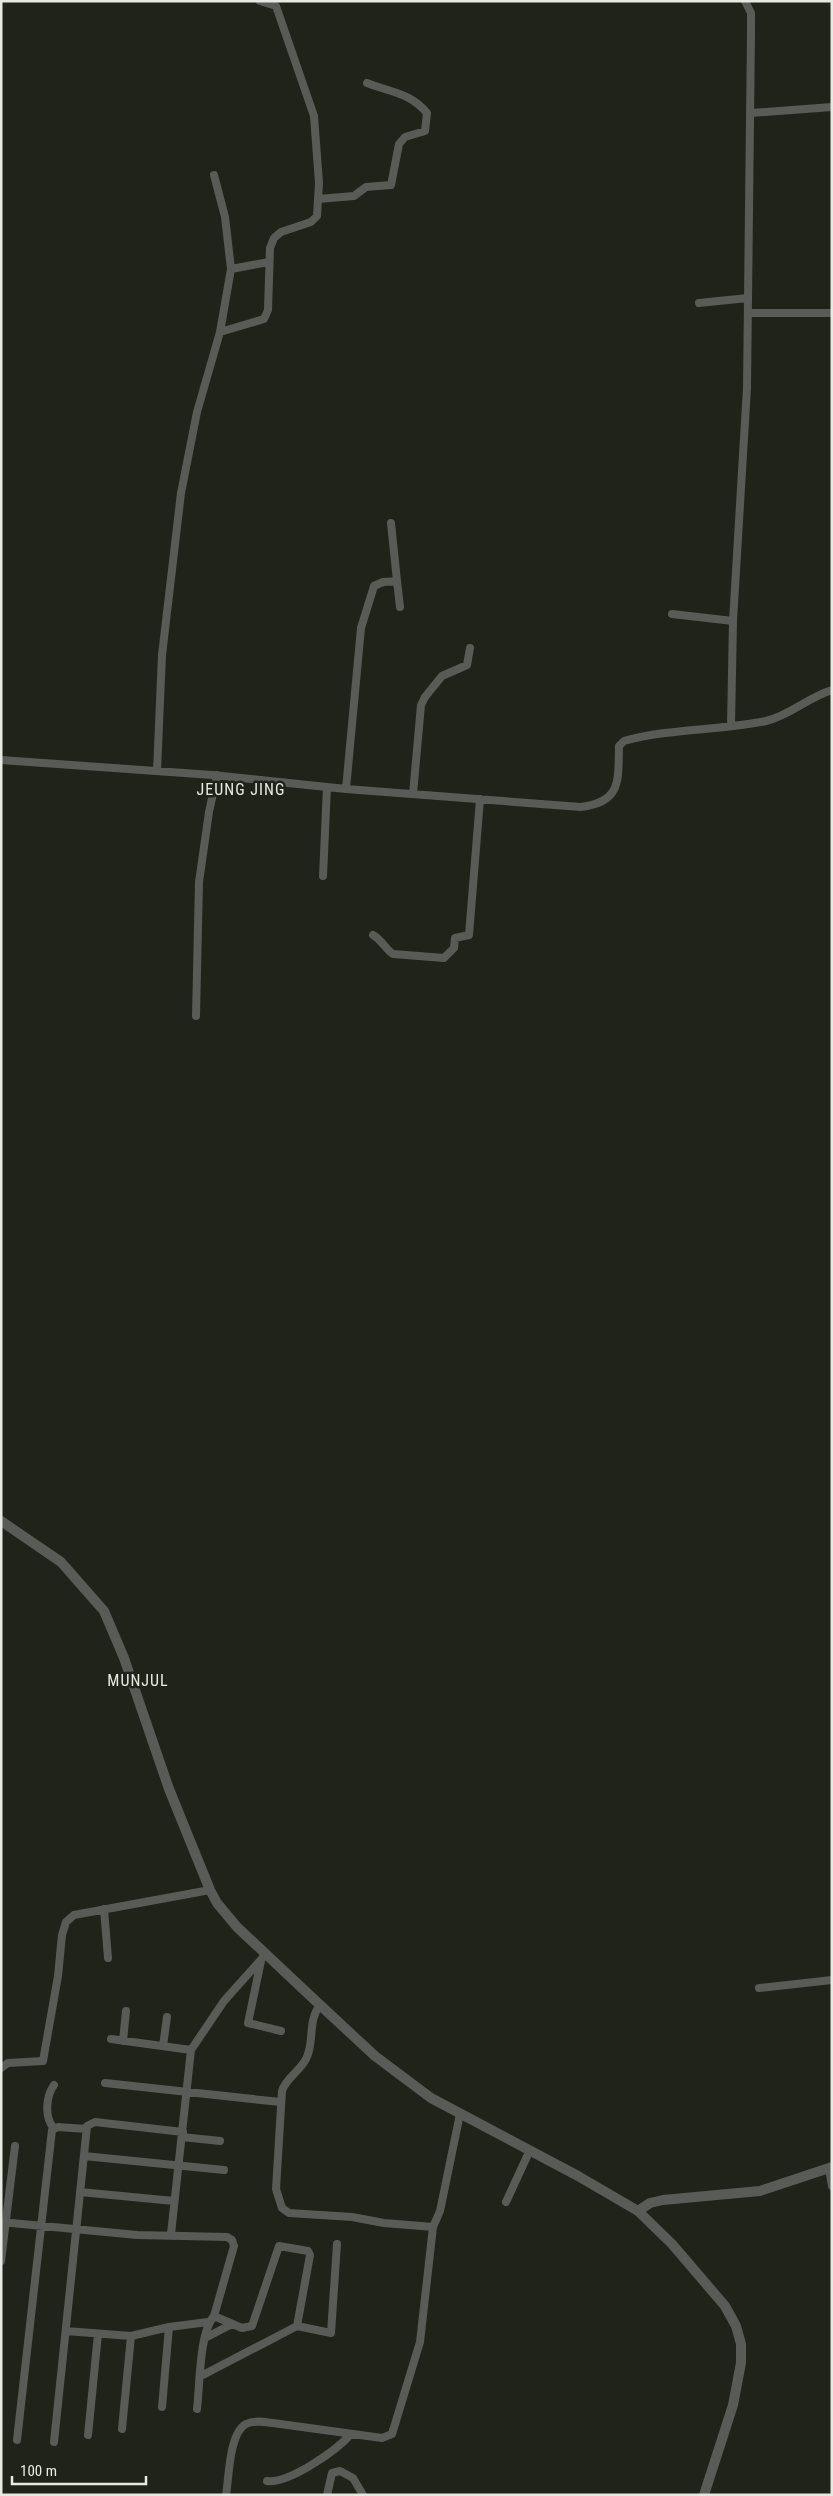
<svg xmlns="http://www.w3.org/2000/svg" width="833" height="2496" viewBox="0 0 833 2496" font-family="'Roboto Condensed',sans-serif">
	<style>
		.lines { fill: none; stroke-linecap: round; stroke-linejoin: round }
		.minor { stroke: #595b56; stroke-width: 8 }
		.tertiary { stroke: #595b56; stroke-width: 10 }
		.labels { text-anchor: middle; stroke-width: 5; stroke-linejoin: round; paint-order: stroke }
		.quarter-label { font-size: 16px; letter-spacing: 1px; fill: #e7eae3; stroke: #1f2319 }
	</style>
	<rect width="100%" height="100%" fill="#1f2319"/>
	<g class="lines">
		<path class="minor" d="M751,113L832,107
			M318,199L354,196L366,187L391,185L399,144L405,137L425,131L427,113C411,93 390,92 367,83
			M231,269L269,262
			M699,303L748,298
			M748,313H832
			M220,332L264,319L268,310L270,248L274,238L281,232L311,222L317,216L319,183L314,116L276,6L260,1
			M397,581L400,607
			M672,614L733,621
			M731,726L733,621L747,388L751,32V13L745,1
			M1,760L212,775L346,789L581,807C622,802 618,780 619,746L624,741C670,728 719,731 766,721C791,715 808,697 832,690
			M157,771L162,655L181,493L197,412L220,332L231,269L225,217L214,175
			M346,789L361,628L374,586L383,582L397,581L391,523
			M413,794L421,705L425,697L442,676L467,665L470,648
			M323,876L327,787
			M373,935C383,941 386,950 393,954L444,958L454,948L455,938L469,935L480,799
			M196,1016L199,882L209,812L217,775
			M104,1909L108,1958
			M261,1961L248,2023L281,2031
			M759,1988L832,1980
			M320,2005C307,2022 315,2042 306,2059C300,2071 286,2078 282,2091L276,2189L282,2208L289,2213L352,2217L384,2223L433,2227
			M111,2039L191,2050
			M123,2041L126,2011
			M163,2046L167,2017
			M1,2068L8,2063L43,2061L58,1976L62,1935L66,1922L74,1915L210,1890
			M105,2083L280,2102
			M54,2085C46,2096 44,2118 54,2128
			M182,2137L220,2141
			M84,2156L224,2170
			M829,2168L832,2186
			M80,2192L174,2201
			M506,2202L530,2150
			M1,2222L137,2235L227,2237L232,2240L234,2246L214,2316C199,2333 200,2385 197,2409
			M171,2234L191,2050L224,2001L266,1954
			M1,2261L15,2146
			M214,2316L242,2328L252,2326L279,2246L308,2251L310,2255L297,2326
			M66,2331L131,2336L169,2327L208,2322
			M205,2338L232,2324
			M201,2376L297,2326L331,2333L337,2244
			M162,2407L169,2327
			M122,2429L131,2336
			M88,2435L98,2334
			M17,2440L52,2130L58,2127L86,2129
			M54,2442L87,2126L95,2122L183,2132
			M267,2481C289,2484 337,2450 351,2434
			M226,2495C229,2478 229,2433 246,2424C254,2420 265,2422 273,2423L382,2438L392,2434L420,2342L433,2227L440,2211L460,2114
			M327,2495L332,2473L340,2471L353,2478L363,2495"/>
		<path class="tertiary" d="M1,1521L61,1562L104,1611L124,1658L169,1789L210,1890L217,1903L237,1927L320,2005L375,2056L431,2098L578,2176L638,2211L672,2244L725,2306L736,2326L741,2344V2363L733,2405L704,2495
			M638,2211L650,2203L663,2200L760,2191L832,2167"/>
	</g>
	<g class="labels">
		<g class="quarter-label">
			<text x="241" y="795">JEUNG JING</text>
			<text x="138" y="1686">MUNJUL</text>
		</g>
	</g>
	<rect width="833" height="2496" fill="none" stroke="#e7eae3" stroke-width="5"/>
	<path d="M12 2476v8h134v-8" fill="none" stroke="#e7eae3" stroke-width="2.5"/>
	<text x="20" y="2476" font-size="15" fill="#e7eae3" stroke="#1f2319" stroke-width="4" paint-order="stroke">100 m</text>
</svg>
